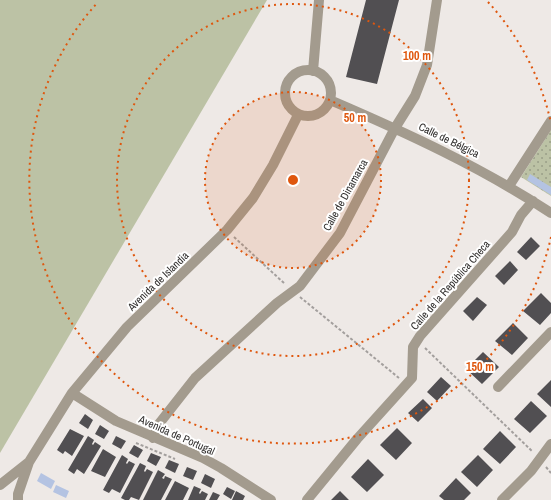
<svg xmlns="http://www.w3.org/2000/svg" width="551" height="500" viewBox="0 0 551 500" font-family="'Archivo Narrow',sans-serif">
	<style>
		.grass { fill: #bcc2a5 }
		.park { fill: url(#park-dots) }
		.water { fill: #b4c3e2 }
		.building { fill: #514f52 }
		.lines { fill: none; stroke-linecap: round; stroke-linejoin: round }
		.path { stroke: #a39f9d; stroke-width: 2; stroke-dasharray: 3 2; stroke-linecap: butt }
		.minor { stroke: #a39b8e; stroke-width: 10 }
		.ring { fill: none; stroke: #df570e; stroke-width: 2; stroke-dasharray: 2 4 }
		.labels { text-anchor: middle; stroke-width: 4; stroke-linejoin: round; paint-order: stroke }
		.street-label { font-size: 11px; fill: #312f2e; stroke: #fff }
		.centre { fill: #df570e; stroke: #fff; stroke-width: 2 }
		.ring-label { font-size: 12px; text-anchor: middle; font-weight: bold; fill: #df570e; stroke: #fff; stroke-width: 4; stroke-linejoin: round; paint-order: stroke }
	</style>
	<defs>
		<pattern id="park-dots" width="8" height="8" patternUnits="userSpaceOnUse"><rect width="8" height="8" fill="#bcc2a5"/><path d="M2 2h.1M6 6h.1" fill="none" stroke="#999e87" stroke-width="1.8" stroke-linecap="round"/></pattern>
	</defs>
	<rect width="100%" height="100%" fill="#eee9e6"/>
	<path class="grass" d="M0,0H267L0,453Z"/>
	<path class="park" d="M551,130V196L521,177Z"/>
	<path class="water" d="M530,174L551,187V195L527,180Z
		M41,473L55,481L51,489L37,481Z
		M56,485L69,491L66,498L53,492Z"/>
	<path class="building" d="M366,0H399L377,84L346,77Z
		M531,237L540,246L526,260L517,252Z
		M510,261L518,270L504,285L495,276Z
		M541,293L551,303V313L540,325L523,311Z
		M477,297L487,305L473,321L463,311Z
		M513,323L528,338L512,355L495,341Z
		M483,352L499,367L482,384L466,369Z
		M441,377L451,386L437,401L427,392Z
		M551,380V407L537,394Z
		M423,399L432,408L418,422L408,413Z
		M531,401L547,416L530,433L514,419Z
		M85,414L93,420L88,429L79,423Z
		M100,425L109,431L104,439L95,434Z
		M397,428L412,443L396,460L380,445Z
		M70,429L84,436L72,456L65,451L63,454L57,450Z
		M500,431L516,447L500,464L483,449Z
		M88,436L94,440L92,444L93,445L95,442L101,446L84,474L77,469L74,474L68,470Z
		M116,436L126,441L121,449L112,444Z
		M134,445L143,450L138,458L129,453Z
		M103,449L116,457L105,477L91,471Z
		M151,453L161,457L156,466L147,461Z
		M122,455L128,459L126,463L127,464L129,461L135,464L120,493L112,489L109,493L103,490Z
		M478,455L493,470L477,487L461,472Z
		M368,459L384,475L367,492L351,477Z
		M169,460L179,464L175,473L165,468Z
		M140,463L146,466L144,471L145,472L147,469L153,472L139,500L131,497L129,500H125L121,498Z
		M187,467L197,471L193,480L183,476Z
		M158,470L165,474L162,478L164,479L165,476L172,479L161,500H143Z
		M205,474L215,479L211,488L201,483Z
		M456,478L471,493L464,500H444L439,496Z
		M175,481L189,488L183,500H165Z
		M194,486L201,489L199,493L200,494L202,491L208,494L205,500H188Z
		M227,487L235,491L231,499L223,494Z
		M236,491L245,496L243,500H232Z
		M340,491L349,500H331Z
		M213,492L220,495L217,500H209Z"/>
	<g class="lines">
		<path class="path" d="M234,237L285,284
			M300,297L399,378
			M425,348L533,452
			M136,443L175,459
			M546,467L551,473"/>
		<path class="minor" d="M285 93a23 23 0 1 1 46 0a23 23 0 1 1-46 0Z
			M313,71L319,0
			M330,100C407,133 481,167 551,213
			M509,186L551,121
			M498,387L551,332
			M72,393L116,421L203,458L221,468L271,500
			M153,438L158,425L195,378L277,303L300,286L340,233L395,128L415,96L427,65L437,0
			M0,485L29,462
			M18,500V494L29,462L72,393L127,327L227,230L253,198L273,165L298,115
			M307,500L357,439L412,378L413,347L420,336L512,232L521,215L533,201
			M502,500L531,471L551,444"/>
	</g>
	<circle cx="293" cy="180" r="88" fill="#df570e" fill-opacity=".12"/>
	<g class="ring">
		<circle cx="293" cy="180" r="88"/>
		<circle cx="293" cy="180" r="176"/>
		<path d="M551 237A264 264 0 1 1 98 2M488 2A264 264 0 0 1 551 123"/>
	</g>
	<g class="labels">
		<g class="street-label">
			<text transform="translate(449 140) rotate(26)" y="4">Calle de Bélgica</text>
			<text transform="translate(345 195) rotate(-61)" y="4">Calle de Dinamarca</text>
			<text transform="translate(158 281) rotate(-44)" y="4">Avenida de Islandia</text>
			<text transform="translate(450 285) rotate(-49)" y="4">Calle de la República Checa</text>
			<text transform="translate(177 435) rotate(24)" y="4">Avenida de Portugal</text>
		</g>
	</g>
	<circle cx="293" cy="180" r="6" class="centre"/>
	<g class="ring-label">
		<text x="417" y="60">100 m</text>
		<text x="355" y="122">50 m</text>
		<text x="480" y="371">150 m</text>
	</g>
</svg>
